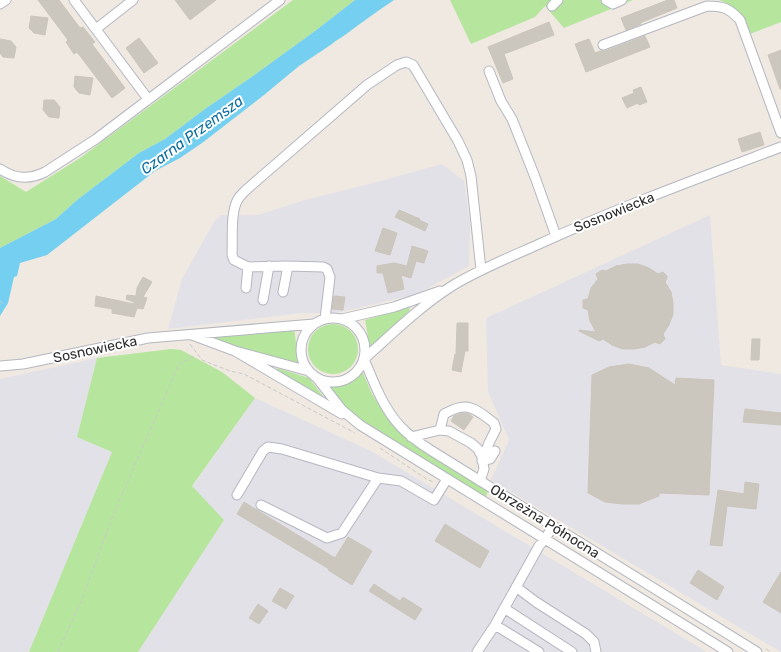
<svg xmlns="http://www.w3.org/2000/svg" width="781" height="652" viewBox="0 0 781 652" font-family="Rubik,sans-serif">
	<style>
		.industrial { fill: #e3e1e8 }
		.green { fill: #b6e59e }
		.water { fill: #75cff0 }
		.building { fill: #cbc7bf; stroke: #cbc5ba }
		.lines { fill: none; stroke-linecap: round; stroke-linejoin: round }
		.minor-casing { stroke: #b4b7c1; stroke-width: 11 }
		.path { stroke: #c9c9c9; stroke-width: 1; stroke-dasharray: 4 2.5; stroke-linecap: butt }
		.minor { stroke: #fff; stroke-width: 9 }
		.labels { text-anchor: middle; stroke-width: 4; stroke-linejoin: round; paint-order: stroke }
		.street-label { font-size: 14px; fill: #2e2e2e; stroke: #fff }
		.water-label { font-size: 15px; font-style: italic; fill: #0d6fa3; stroke: #fff }
	</style>
	<rect width="100%" height="100%" fill="#efe9e1"/>
	<path class="industrial" d="M442,164L464,181L470,223L469,266L417,294L336,313H302L168,329L182,279L214,222L221,215H258L305,200L377,182Z
		M710,215L721,365L781,374V652L491,480L509,440L488,391L486,318Z
		M97,358L77,437L113,451L29,652H0V379Z
		M255,398L371,451L707,652H138L224,520L192,487Z"/>
	<path class="green" d="M293,0H355L315,31L253,76L205,109L165,139L139,153L77,200L56,219L0,248V176L26,192L80,158Z
		M450,0H633L564,28L545,6L535,17L471,44Z
		M719,0H781V22L750,34C742,17 738,7 719,0Z
		M410,307L409,311L370,348L365,320Z
		M308 349a25 25 0 1 1 50 0a25 25 0 1 1-50 0Z
		M294,328L299,366L211,339V337Z
		M171,349L181,350L222,372L255,398L192,486L224,520L138,652H29L112,452L77,437L97,358Z
		M277,368L309,378L326,400L277,372Z
		M362,373H363L372,394L384,413L398,431L410,442L488,491L486,497C462,482 438,468 414,453C387,437 344,415 330,387C345,385 351,383 362,373Z"/>
	<path class="water" d="M355,0H394C377,11 361,23 345,35C341,38 336,40 332,44L299,66L264,95L202,143L180,158L155,171L47,255L20,263L17,276L14,277L8,303L0,316V248L56,219L77,200L139,153L165,139L205,109L253,76L315,31Z"/>
	<path class="building" d="M38,0H59L80,28L83,27L95,42L92,44L125,88L112,98L77,52L74,54L66,42L68,40Z
		M175,0H216L190,20Z
		M668,0H674L677,8L640,23L641,24L626,30L621,18Z
		M31,16L48,18L45,35L34,33L29,28Z
		M549,22L554,35L504,54L513,79L503,83L488,47Z
		M645,36L650,47L586,72L575,44L589,39L595,53L600,51H605Z
		M139,38L158,63L144,73L126,48Z
		M0,39L11,41L16,47L14,58L3,57L0,53Z
		M781,50V89H780L768,55Z
		M75,76L93,78L90,95L79,93L74,87Z
		M641,87L647,102L639,105L638,103L627,108L622,98L634,93L633,90Z
		M44,100H54L60,107L59,118L49,117L43,110Z
		M760,132L764,145L742,152L738,139Z
		M399,210L420,219L419,220L428,224L425,231L395,217Z
		M383,228L397,233L390,255L375,251Z
		M412,246L428,251L424,263L416,261L411,278L401,275L404,289L388,293L383,273H377V266L394,263L407,266Z
		M627,264H638L649,268L658,274L663,272L667,276V278L665,282L671,292L673,303V314L669,325L663,334L665,339L661,343L659,344L655,342L645,347L634,349H623L612,345L603,339L599,341L579,331V330L596,332L590,321L588,310L583,308V300L588,299L591,288L598,279L596,274L602,270L606,271L616,266Z
		M143,277L152,282L143,297L147,298L143,309L137,308L134,317L112,313V309L95,306L96,296L134,304V302L126,299L127,295L136,296L137,288Z
		M334,296L345,297L343,310L332,309Z
		M457,323H468V351H465L461,372L452,370L455,354L456,355Z
		M752,339H760L759,360H751Z
		M629,364L649,368L675,385L676,378L714,380L709,495L659,493V496L639,504H622L605,502L588,493L592,375L609,367Z
		M745,409L781,413V425L743,422Z
		M462,413L469,414L473,417L464,430L451,421L454,416Z
		M745,482L759,484L756,509L727,506L722,546L710,545L718,490L744,494Z
		M244,502L335,558L348,537L372,551L352,585L328,570L329,569L237,514Z
		M445,524L489,551L480,568L435,541Z
		M698,570L724,587L717,600L690,583Z
		M781,572V613L763,602Z
		M374,584L400,601L403,597L422,609L415,620L369,591Z
		M280,588L294,596L286,609L272,601Z
		M258,604L268,611L259,624L249,618Z"/>
	<g class="lines">
		<g class="minor-casing">
			<path id="minor" d="M74,0L148,99
				M606,0L613,4L622,0
				M0,4L6,0
				M552,6L558,0
				M96,29L133,0
				M603,45L707,6C723,6 729,8 740,20L781,133
				M489,71L501,101L512,119L535,177L556,236
				M0,169C15,179 29,180 45,172L96,139L280,0
				M246,288L248,267
				M283,292L288,266
				M263,300L269,266
				M301 350a32 32 0 1 1 64 0a32 32 0 1 1-64 0Z
				M325,319L330,277L327,269L323,267L288,266L248,267L234,260L232,255C233,239 230,213 238,199C240,196 243,193 246,190L367,85L397,65L406,62L413,65L458,141L467,160L471,176L481,270
				M342,319L394,307L440,291
				M192,335L235,351L309,371
				M235,351L342,414
				M364,359C374,383 383,408 401,427C410,437 421,444 432,451L757,652
				M364,359C392,334 419,307 452,286C478,270 508,258 537,245C617,208 699,178 781,147
				M0,366L23,364L148,338L314,324
				M317,378L342,410L360,425L728,652
				M440,430L444,414C450,411 457,407 464,407C474,406 486,417 494,423L496,429L489,443L482,461
				M411,437L440,430L449,431L471,443L478,449L482,457L484,469L480,481
				M482,461L490,459L495,451
				M237,495L263,451L268,447L282,449L378,478
				M261,505L327,538L342,533L378,478L401,481L434,500L447,479
				M516,587L536,602L586,634L594,642L596,652
				M504,608L572,652
				M495,625L539,652
				M477,652L495,625L539,546L545,539L553,526"/>
		</g>
		<path class="path" d="M0,301L3,304
			M190,344L202,360L230,371L244,374L355,433
			M380,448L428,480L434,482
			M766,649L771,652
			M58,652L83,597L111,520L179,364L196,355"/>
		<use href="#minor" class="minor"/>
	</g>
	<g class="labels">
		<g class="street-label">
			<text transform="translate(614 212) rotate(-22)" y="5">Sosnowiecka</text>
			<text transform="translate(95 349) rotate(-12)" y="5">Sosnowiecka</text>
			<text transform="translate(545 521) rotate(32)" y="5">Obrzeżna Północna</text>
		</g>
		<g class="water-label">
			<text transform="translate(192 135) rotate(-36)" y="5">Czarna Przemsza</text>
		</g>
	</g>
</svg>
